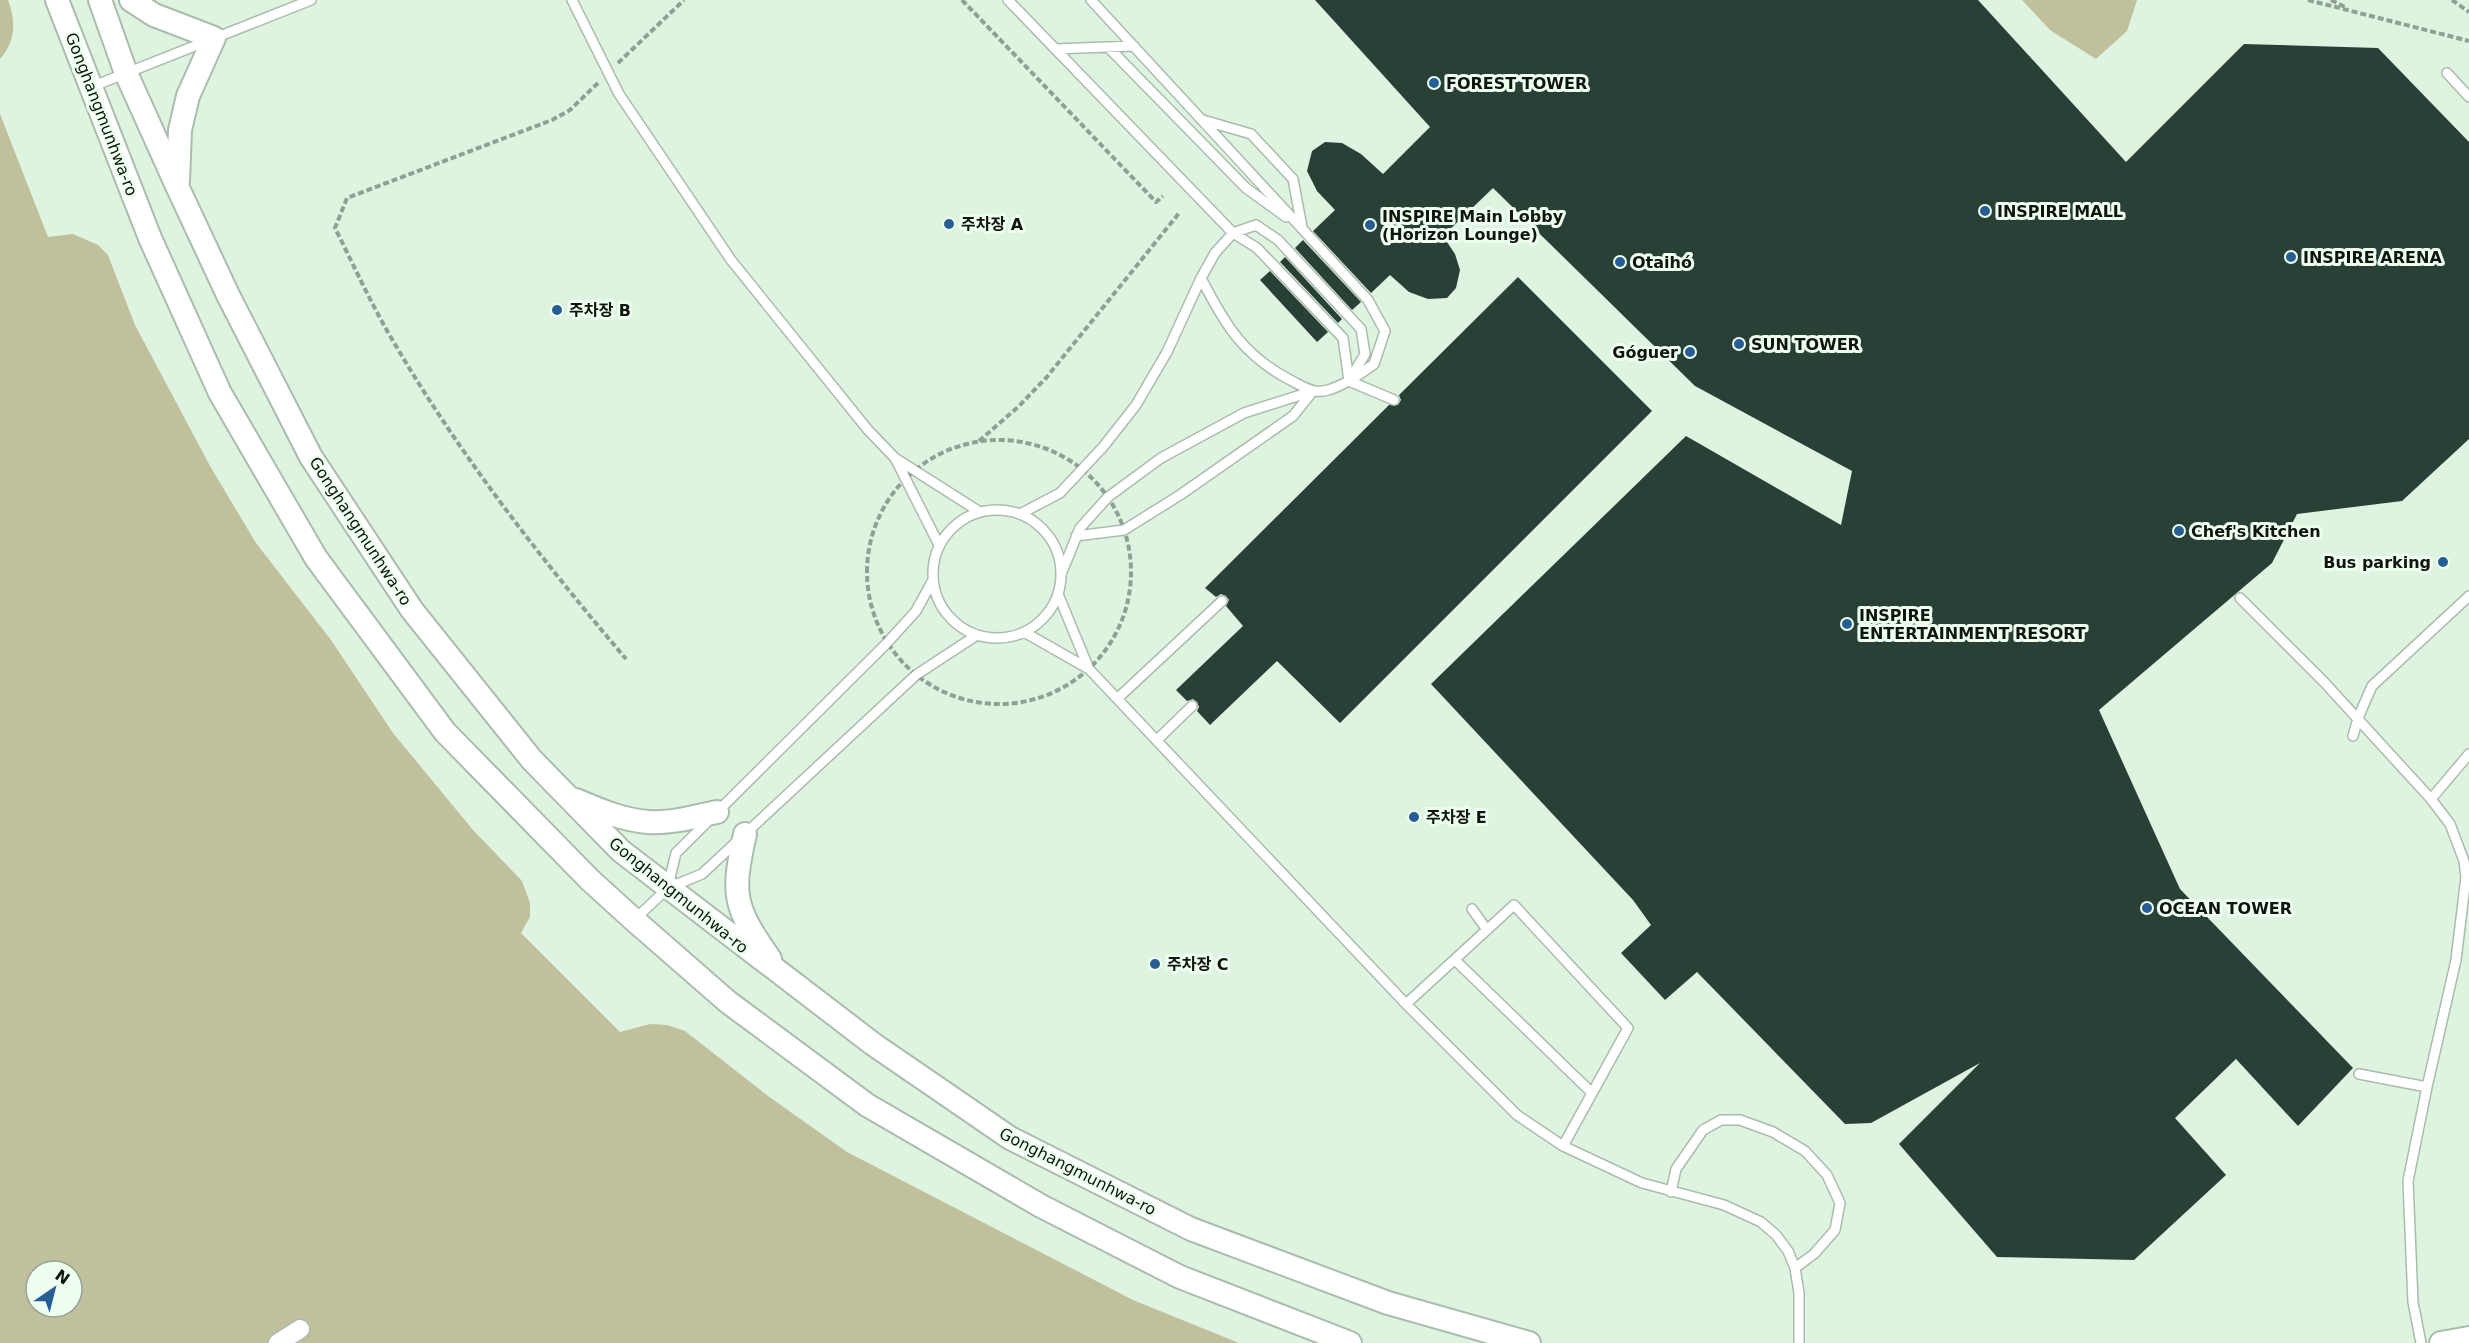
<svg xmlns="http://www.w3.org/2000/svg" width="2469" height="1343" viewBox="0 0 2469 1343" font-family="'DejaVu Sans','Noto Sans KR',sans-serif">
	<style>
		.green { fill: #c1c09d; fill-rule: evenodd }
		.building { fill: #294037 }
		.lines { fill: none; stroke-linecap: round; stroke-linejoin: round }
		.service-casing { stroke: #aabdac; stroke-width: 12 }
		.minor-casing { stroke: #aabdac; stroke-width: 21 }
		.tertiary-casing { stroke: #aabdac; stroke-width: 26 }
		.path { stroke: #90a092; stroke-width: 4; stroke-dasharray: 6 3; stroke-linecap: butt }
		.service { stroke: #fff; stroke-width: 9 }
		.minor { stroke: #fff; stroke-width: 18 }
		.tertiary { stroke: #fff; stroke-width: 22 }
		.poi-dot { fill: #275d95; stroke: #eefff0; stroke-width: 2 }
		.labels { text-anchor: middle; stroke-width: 6; stroke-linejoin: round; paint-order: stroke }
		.poi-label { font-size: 16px; font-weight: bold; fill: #0f1610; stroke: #eefff0; text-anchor: start }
		.street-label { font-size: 16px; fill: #0f1610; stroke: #eefff0 }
	</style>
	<rect width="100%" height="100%" fill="#def3e0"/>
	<path class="green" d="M0,0H8C16,21 16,41 0,59Z
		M2022,0H2137L2127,31L2096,59L2050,30Z
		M0,114L48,237L73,234L98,245L108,255L135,325L210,466L256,543L331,640L393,733L473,830L522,881L530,903V917L521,933L620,1032L650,1024L667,1025L685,1031L768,1096L847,1152L1133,1300L1239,1343H0ZM36,1271H72V1307H36Z"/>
	<path class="building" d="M1315,0H1978L2126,162L2244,44L2378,48L2469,142V439L2402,501L2297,514L2272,563L2099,710L2180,889L2353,1068L2298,1126L2236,1059L2175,1118L2226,1175L2134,1260L1997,1257L1899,1144L1980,1063L1871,1123L1845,1124L1697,972L1665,1000L1621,953L1651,925L1633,900L1431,684L1686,436L1841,525L1852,471L1695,386L1493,188L1443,236L1455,254L1460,270L1456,288L1447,298L1428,299L1409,292L1390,275L1371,293L1313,231L1335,210L1317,191L1307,171L1312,151L1325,142L1342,143L1361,154L1383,174L1430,127Z
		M1303,240L1361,302L1352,310L1295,248Z
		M1285,257L1342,319L1338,323L1280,262Z
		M1270,271L1328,332L1317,342L1260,280Z
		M1518,277L1652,411L1340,723L1277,661L1210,725L1197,711L1199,707L1197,702L1193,699L1187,701L1176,690L1243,626L1226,606L1229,600L1226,596L1221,594L1216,597L1205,588L1389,405H1398L1401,400L1399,395Z"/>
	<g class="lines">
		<g class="service-casing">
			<path id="service" d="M572,0L619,94L731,260L868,430L895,458L980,512
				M1008,0L1233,233L1256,225L1278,240L1361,329L1365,354L1349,381
				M1091,0L1368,300L1385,331L1374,364L1354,378
				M1108,47L1246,188L1286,217
				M1055,49L1134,46
				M2447,73L2469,97
				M91,87L311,0
				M1203,120L1251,134L1293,179L1302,227
				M1349,381L1394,400
				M895,458L939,545
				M933 574a64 64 0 1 1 128 0a64 64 0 1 1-128 0Z
				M1020,514L1060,493L1103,447L1136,405L1167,352L1201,278L1215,253L1233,233L1257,248L1343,338L1349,381C1338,386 1327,393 1315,391C1308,390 1300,385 1294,382C1244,357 1225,325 1201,278
				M1076,536L1124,530L1180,495L1293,416L1313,391
				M1062,572L1080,528L1108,497L1161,458L1244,413L1313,391
				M1058,594L1089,669
				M2240,598L2324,682L2431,799L2450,824L2464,861L2466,877L2456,960L2427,1087L2408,1181L2413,1302L2421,1343
				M1024,632L1089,669L1406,1004L1517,1115L1563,1146L1642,1183L1724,1205L1761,1222L1776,1235L1788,1251L1795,1268L1799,1293V1343
				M1118,698L1222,601
				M2353,736L2358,718L2372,686L2469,596
				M1158,739L1192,706
				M2431,799L2469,754
				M668,886L676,853L887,643L916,611L933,580
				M1472,909L1487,930
				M634,920L668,888L702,874L916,675L977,635
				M1455,960L1592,1093
				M1406,1004L1514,905L1628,1028L1563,1146
				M2359,1074L2427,1087
				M1671,1192L1676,1169L1703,1130L1721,1120H1740L1773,1132L1805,1151L1827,1175L1840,1203L1835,1230L1814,1254L1795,1268"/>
		</g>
		<g class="minor-casing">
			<path id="minor" d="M278,1343L300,1329"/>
		</g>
		<g class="tertiary-casing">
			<path id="tertiary" d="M57,0L150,238L220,393L316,558L445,732L590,880L634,920L728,1002L867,1105L1041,1206L1180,1277L1350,1343
				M100,0L126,73L177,186L228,295L311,457L412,610L532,760L621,851L873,1044L1010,1138L1191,1229L1388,1303L1529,1343
				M131,0L154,15L214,38L188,96L180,130L178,181
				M576,800C599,810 623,820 648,822C671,824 696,816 717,812
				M745,834C731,896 734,907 770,959
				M2441,1343L2469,1338"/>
		</g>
		<path class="path" d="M962,0L1156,202L1163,196
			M2308,0L2469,41
			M2331,0L2347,8
			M2452,0L2469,12
			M618,63L684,0
			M598,83L570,110L552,120L347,198L335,228C355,268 373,308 396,346C462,458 542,560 626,659
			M867 572a132 132 0 1 1 264 0a132 132 0 1 1-264 0Z
			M979,441L1018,407L1046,378L1180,212"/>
		<use href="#service" class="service"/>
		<use href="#minor" class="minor"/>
		<use href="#tertiary" class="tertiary"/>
	</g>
	<g class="poi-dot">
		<circle cx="1434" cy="83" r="6"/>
		<circle cx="1985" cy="211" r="6"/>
		<circle cx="949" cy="224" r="6"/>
		<circle cx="1370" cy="225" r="6"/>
		<circle cx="2291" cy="257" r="6"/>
		<circle cx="1620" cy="262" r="6"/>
		<circle cx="557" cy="310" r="6"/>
		<circle cx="1739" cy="344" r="6"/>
		<circle cx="1690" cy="352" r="6"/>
		<circle cx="2179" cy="531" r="6"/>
		<circle cx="2443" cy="562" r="6"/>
		<circle cx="1847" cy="624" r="6"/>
		<circle cx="1414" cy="817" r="6"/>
		<circle cx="2147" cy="908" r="6"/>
		<circle cx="1155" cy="964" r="6"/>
	</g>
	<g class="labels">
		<g class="poi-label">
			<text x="1446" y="89">FOREST TOWER</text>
			<text x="1997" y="217">INSPIRE MALL</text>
			<text x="1382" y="222">INSPIRE Main Lobby<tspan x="1382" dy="18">(Horizon Lounge)</tspan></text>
			<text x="961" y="230">주차장 A</text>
			<text x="2303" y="263">INSPIRE ARENA</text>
			<text x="1632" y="268">Otaihó</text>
			<text x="569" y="316">주차장 B</text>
			<text x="1751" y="350">SUN TOWER</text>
			<text x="1678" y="358" text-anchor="end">Góguer</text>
			<text x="2191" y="537">Chef's Kitchen</text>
			<text x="2431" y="568" text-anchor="end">Bus parking</text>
			<text x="1859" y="621">INSPIRE<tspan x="1859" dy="18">ENTERTAINMENT RESORT</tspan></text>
			<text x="1426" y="823">주차장 E</text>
			<text x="2159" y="914">OCEAN TOWER</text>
			<text x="1167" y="970">주차장 C</text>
		</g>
		<g class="street-label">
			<text transform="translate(102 114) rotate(69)" y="6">Gonghangmunhwa-ro</text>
			<text transform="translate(361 531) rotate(57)" y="6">Gonghangmunhwa-ro</text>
			<text transform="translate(679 895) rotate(39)" y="6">Gonghangmunhwa-ro</text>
			<text transform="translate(1078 1171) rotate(27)" y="6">Gonghangmunhwa-ro</text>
		</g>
	</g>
	<g transform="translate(54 1289) rotate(35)"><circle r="28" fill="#eefff0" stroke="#95a296" stroke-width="1.5"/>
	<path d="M0-4.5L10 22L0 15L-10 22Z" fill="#275d95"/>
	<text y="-9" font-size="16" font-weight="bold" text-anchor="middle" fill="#0f1610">N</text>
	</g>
</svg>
